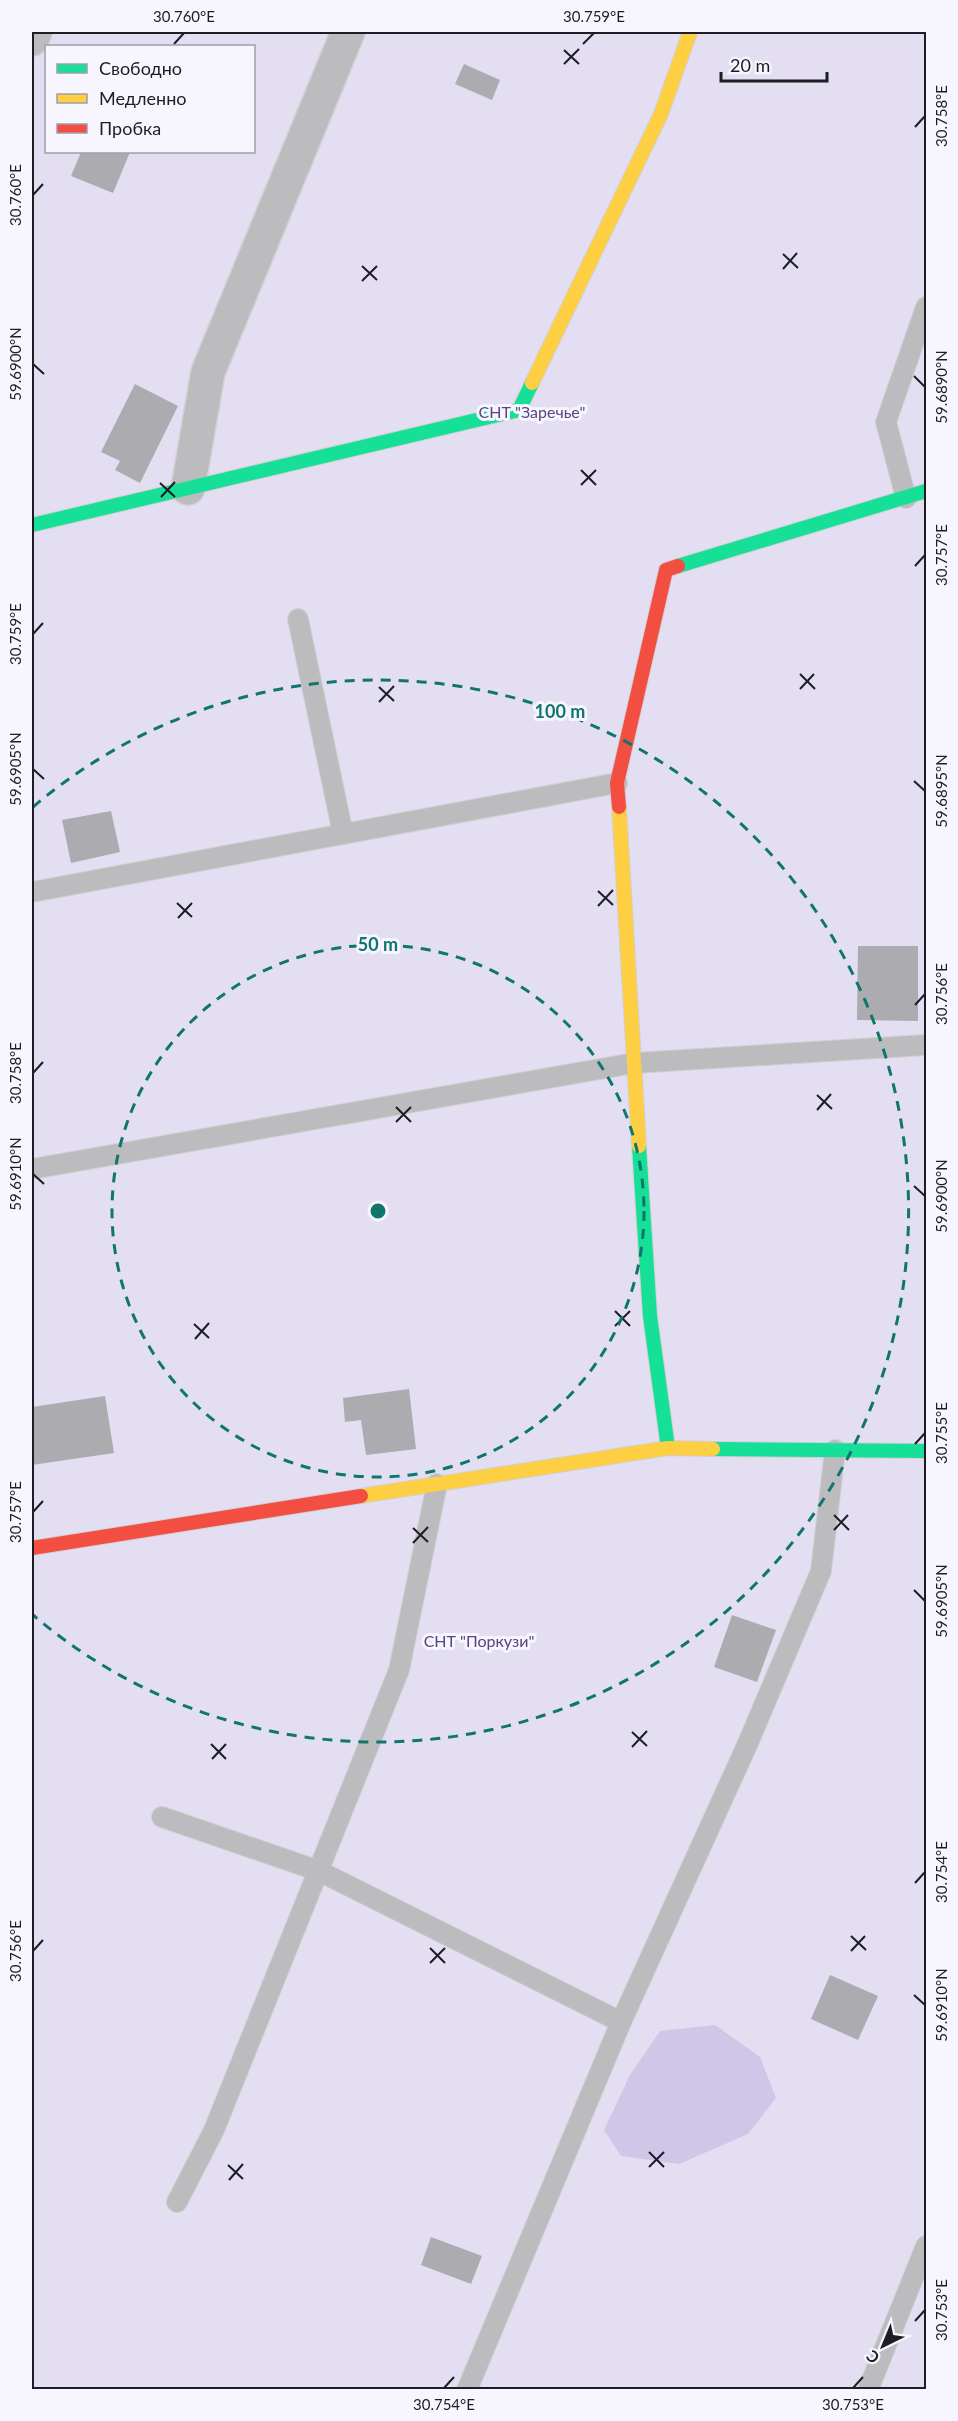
<svg xmlns="http://www.w3.org/2000/svg" width="958" height="2421" viewBox="0 0 958 2421" font-family="Lato,sans-serif">
	<style>
		.green { fill: #e3def1; fill-rule: evenodd }
		.water { fill: #cfc6e8 }
		.building { fill: #acabb0 }
		.lines { fill: none; stroke-linecap: round; stroke-linejoin: round }
		.lane-casing { stroke: #d2d0d4; stroke-width: 22 }
		.street-casing { stroke: #d2d0d4; stroke-width: 36 }
		.fast-casing { stroke: #d2d0d4; stroke-width: 16 }
		.slow-casing { stroke: #d2d0d4; stroke-width: 16 }
		.jam-casing { stroke: #d2d0d4; stroke-width: 16 }
		.lane { stroke: #bcbcbf; stroke-width: 20 }
		.street { stroke: #bcbcbf; stroke-width: 33 }
		.fast { stroke: #16e098; stroke-width: 14 }
		.slow { stroke: #ffcf43; stroke-width: 14 }
		.jam { stroke: #f24e42; stroke-width: 14 }
		.ticks { fill: none; stroke: #1e1c24; stroke-width: 2 }
		.ring { fill: none; stroke: #0f766e; stroke-width: 3; stroke-dasharray: 10 8 }
		.labels { text-anchor: middle; stroke-width: 6; stroke-linejoin: round; paint-order: stroke }
		.park-label { font-size: 16px; fill: #57457f; stroke: #f7f5fe }
		.centre { fill: #0f766e; stroke: #f7f5fe; stroke-width: 3 }
		.ring-label { font-size: 18px; text-anchor: middle; font-weight: bold; fill: #0f766e; stroke: #f7f5fe; stroke-width: 6; stroke-linejoin: round; paint-order: stroke }
		.neatline { fill: none; stroke: #1e1c24; stroke-width: 2 }
		.ticks-label { font-size: 15px; text-anchor: middle; fill: #1e1c24 }
	</style>
	<rect width="100%" height="100%" fill="#f8f7fc"/>
	<path class="green" d="M32,32H926V2389L32,2390ZM46,46H254V152H46Z"/>
	<path class="water" d="M715,2025L760,2057L776,2098L748,2134L679,2164L621,2156L604,2130L630,2075L660,2031Z"/>
	<path class="building" d="M464,64L500,80L492,100L455,84Z
		M81,152H130L113,193L71,176Z
		M135,384L178,406L140,483L115,470L120,461L101,452Z
		M111,811L120,852L71,863L62,820Z
		M858,946H918V1021L857,1020Z
		M409,1389L416,1449L366,1455L361,1420L345,1422L343,1398Z
		M105,1396L114,1453L32,1465V1407Z
		M732,1615L776,1630L757,1682L714,1667Z
		M830,1975L878,1996L858,2040L811,2019Z
		M431,2237L482,2256L471,2284L421,2265Z"/>
	<g class="lines">
		<g class="lane-casing">
			<path id="lane" d="M906,498L886,422L926,307
				M298,619L343,834
				M32,892L617,783
				M32,1169L634,1063L926,1045
				M162,1817L319,1871L621,2022
				M177,2202L214,2130L399,1670L437,1484
				M467,2390L621,2022L748,1743L821,1571L835,1450
				M868,2390L926,2246"/>
		</g>
		<g class="street-casing">
			<path id="street" d="M32,39L35,32
				M188,488L208,372L348,32"/>
		</g>
		<g class="fast-casing">
			<path id="fast" d="M32,525L519,410L532,383
				M678,566L926,491
				M639,1146L650,1316L668,1448
				M713,1449L926,1451"/>
		</g>
		<g class="slow-casing">
			<path id="slow" d="M532,383L661,114L690,32
				M619,807L639,1146
				M361,1496L668,1448L713,1449"/>
		</g>
		<g class="jam-casing">
			<path id="jam" d="M619,807L617,783L666,570L678,566
				M32,1548L361,1496"/>
		</g>
		<use href="#lane" class="lane"/>
		<use href="#street" class="street"/>
		<use href="#fast" class="fast"/>
		<use href="#slow" class="slow"/>
		<use href="#jam" class="jam"/>
	</g>
	<path class="ticks" d="M174,44L184,33M583,44L594,33M564,50L579,64M564,64L579,49M915,127L925,116M33,195L43,184M783,254L798,268M362,266L377,280M783,269L797,253M362,281L377,266M33,364L44,374M914,376L925,387M581,470L596,485M160,483L175,497M581,485L596,470M161,497L175,482M915,566L925,555M33,634L43,623M800,674L815,689M379,687L394,701M800,689L814,674M379,702L394,686M33,769L44,779M914,781L925,791M598,891L613,905M177,903L192,917M598,906L613,890M178,918L192,903M915,1005L925,994M33,1073L43,1062M817,1095L832,1109M396,1107L411,1122M817,1110L831,1094M396,1122L411,1107M33,1174L44,1184M914,1186L925,1196M615,1311L630,1326M194,1324L209,1338M615,1326L630,1311M195,1339L209,1323M915,1444L925,1433M33,1512L43,1501M834,1515L849,1530M413,1528L428,1542M834,1530L848,1515M413,1543L428,1527M914,1590L925,1601M632,1732L647,1746M211,1744L226,1759M632,1747L647,1731M212,1759L226,1744M915,1883L925,1872M851,1936L866,1950M430,1948L445,1963M33,1951L43,1940M851,1951L865,1936M430,1963L445,1948M914,1995L925,2005M649,2152L664,2167M228,2165L243,2179M649,2167L664,2152M229,2180L243,2164M915,2321L925,2310M444,2388L454,2377M853,2388L863,2377"/>
	<g class="ring">
		<circle cx="378" cy="1211" r="266"/>
		<path d="M33 807A531 531 0 1 1 33 1615"/>
	</g>
	<g class="labels">
		<g class="park-label">
			<text x="532" y="418">СНТ "Заречье"</text>
			<text x="479" y="1647">СНТ "Поркузи"</text>
		</g>
	</g>
	<circle cx="378" cy="1211" r="9" class="centre"/>
	<g class="ring-label">
		<text x="560" y="718">100 m</text>
		<text x="378" y="951">50 m</text>
	</g>
	<rect width="958" height="2421" fill="none" stroke="#f7f5fe" stroke-width="66"/>
	<rect x="45" y="45" width="210" height="108" fill="#f7f5fe" stroke="#a09ea7" stroke-width="1.5"/>
	<rect x="57" y="64" width="30" height="9" fill="#16e098" stroke="#a09ea7" stroke-width="1.5"/>
	<text x="99" y="75" font-size="18" fill="#1e1c24">Свободно</text>
	<rect x="57" y="94" width="30" height="9" fill="#ffcf43" stroke="#a09ea7" stroke-width="1.5"/>
	<text x="99" y="105" font-size="18" fill="#1e1c24">Медленно</text>
	<rect x="57" y="124" width="30" height="9" fill="#f24e42" stroke="#a09ea7" stroke-width="1.5"/>
	<text x="99" y="135" font-size="18" fill="#1e1c24">Пробка</text>
	<g transform="translate(883 2346) rotate(223)" stroke="#f7f5fe" stroke-width="4.5" paint-order="stroke">
	<path d="M0-4.5L10 22L0 15L-10 22Z" fill="#1e1c24"/>
	<text y="-9" font-size="16" font-weight="bold" text-anchor="middle" fill="#1e1c24">С</text>
	</g>
	<path d="M721 72v9h106v-9" fill="none" stroke="#1e1c24" stroke-width="3"/>
	<text x="730" y="72" font-size="18" fill="#1e1c24" stroke="#f7f5fe" stroke-width="4.5" paint-order="stroke">20 m</text>
	<rect x="33" y="33" width="892" height="2355" class="neatline"/>
	<g class="ticks-label">
		<text x="184" y="22">30.760°E</text>
		<text x="594" y="22">30.759°E</text>
		<text transform="translate(942 116) rotate(-90)" y="5">30.758°E</text>
		<text transform="translate(16 195) rotate(-90)" y="5">30.760°E</text>
		<text transform="translate(16 364) rotate(-90)" y="5">59.6900°N</text>
		<text transform="translate(942 387) rotate(-90)" y="5">59.6890°N</text>
		<text transform="translate(942 555) rotate(-90)" y="5">30.757°E</text>
		<text transform="translate(16 634) rotate(-90)" y="5">30.759°E</text>
		<text transform="translate(16 769) rotate(-90)" y="5">59.6905°N</text>
		<text transform="translate(942 791) rotate(-90)" y="5">59.6895°N</text>
		<text transform="translate(942 994) rotate(-90)" y="5">30.756°E</text>
		<text transform="translate(16 1073) rotate(-90)" y="5">30.758°E</text>
		<text transform="translate(16 1174) rotate(-90)" y="5">59.6910°N</text>
		<text transform="translate(942 1196) rotate(-90)" y="5">59.6900°N</text>
		<text transform="translate(942 1433) rotate(-90)" y="5">30.755°E</text>
		<text transform="translate(16 1512) rotate(-90)" y="5">30.757°E</text>
		<text transform="translate(942 1601) rotate(-90)" y="5">59.6905°N</text>
		<text transform="translate(942 1872) rotate(-90)" y="5">30.754°E</text>
		<text transform="translate(16 1951) rotate(-90)" y="5">30.756°E</text>
		<text transform="translate(942 2005) rotate(-90)" y="5">59.6910°N</text>
		<text transform="translate(942 2310) rotate(-90)" y="5">30.753°E</text>
		<text x="444" y="2410">30.754°E</text>
		<text x="853" y="2410">30.753°E</text>
	</g>
</svg>
